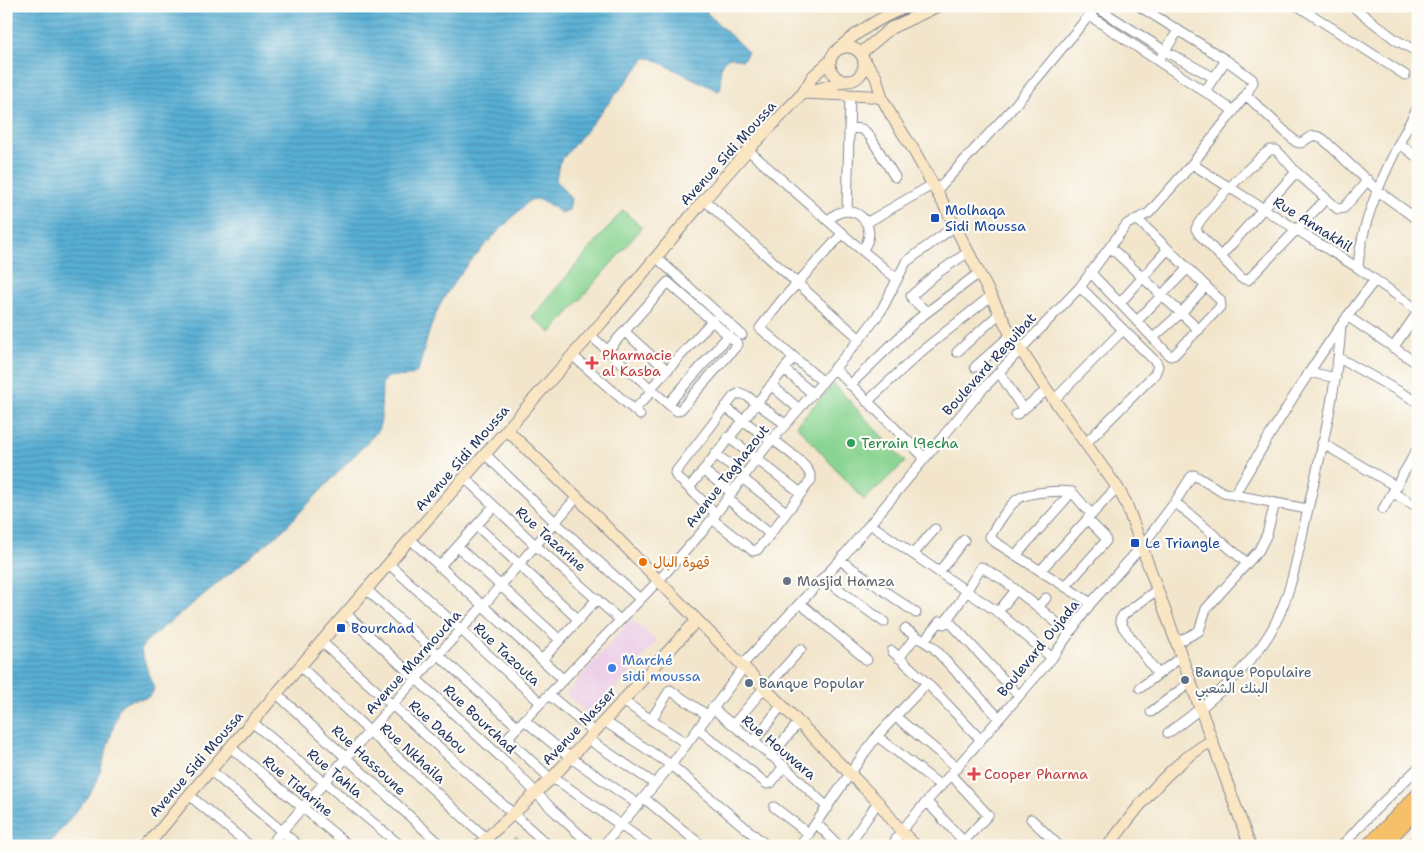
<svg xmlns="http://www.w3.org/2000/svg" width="1424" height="852" viewBox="0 0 1424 852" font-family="'Shantell Sans','Playpen Sans Arabic',sans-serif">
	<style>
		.built { fill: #edd0e8 }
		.grass { fill: #89d491; stroke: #528278 }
		.water { fill: url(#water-rules); stroke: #3a6f99 }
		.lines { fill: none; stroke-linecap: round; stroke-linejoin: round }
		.street-casing { stroke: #868a94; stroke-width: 11 }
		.secondary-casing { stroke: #868a94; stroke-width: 13 }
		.primary-casing { stroke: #868a94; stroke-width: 14 }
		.street { stroke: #fff; stroke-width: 9 }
		.secondary { stroke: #fbe6c4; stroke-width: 11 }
		.primary { stroke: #f6c06b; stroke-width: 12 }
		.transit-dot { fill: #1a4fb4; stroke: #fdfcf7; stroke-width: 2 }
		.health-dot { fill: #e0444e; stroke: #fdfcf7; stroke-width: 2 }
		.leisure-dot { fill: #2e9e5b; stroke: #fdfcf7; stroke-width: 2 }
		.food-dot { fill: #e8710a; stroke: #fdfcf7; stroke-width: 2 }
		.worship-dot { fill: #6b7280; stroke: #fdfcf7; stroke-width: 2 }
		.shop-dot { fill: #3f7fe0; stroke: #fdfcf7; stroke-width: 2 }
		.service-dot { fill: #5c6f8a; stroke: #fdfcf7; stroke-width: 2 }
		.labels { text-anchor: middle; stroke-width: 4.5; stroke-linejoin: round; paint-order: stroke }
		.street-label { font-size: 14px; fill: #1b2f5e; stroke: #fdfcf7 }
		.transit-label { font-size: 14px; fill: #164399; stroke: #fdfcf7; text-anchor: start }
		.health-label { font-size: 14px; fill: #be3a42; stroke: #fdfcf7; text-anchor: start }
		.leisure-label { font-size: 14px; fill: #27864d; stroke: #fdfcf7; text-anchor: start }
		.food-label { font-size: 14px; fill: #c56008; stroke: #fdfcf7; text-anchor: start }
		.worship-label { font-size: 14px; fill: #5b616d; stroke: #fdfcf7; text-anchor: start }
		.shop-label { font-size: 14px; fill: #366cbe; stroke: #fdfcf7; text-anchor: start }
		.service-label { font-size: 14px; fill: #4e5e75; stroke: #fdfcf7; text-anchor: start }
	</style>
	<defs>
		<pattern id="water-rules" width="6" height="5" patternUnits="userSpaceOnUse" patternTransform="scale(1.25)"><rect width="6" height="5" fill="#58afd4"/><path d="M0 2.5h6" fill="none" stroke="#488faf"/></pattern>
	</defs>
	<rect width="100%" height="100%" fill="#fdfcf7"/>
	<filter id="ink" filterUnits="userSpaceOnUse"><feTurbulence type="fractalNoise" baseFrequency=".02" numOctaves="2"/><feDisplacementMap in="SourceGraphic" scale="10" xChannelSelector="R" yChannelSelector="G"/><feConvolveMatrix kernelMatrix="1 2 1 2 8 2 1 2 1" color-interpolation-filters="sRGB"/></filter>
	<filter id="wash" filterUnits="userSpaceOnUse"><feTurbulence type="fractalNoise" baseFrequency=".0096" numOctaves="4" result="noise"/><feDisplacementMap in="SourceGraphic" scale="20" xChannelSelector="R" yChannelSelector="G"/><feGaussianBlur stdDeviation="1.12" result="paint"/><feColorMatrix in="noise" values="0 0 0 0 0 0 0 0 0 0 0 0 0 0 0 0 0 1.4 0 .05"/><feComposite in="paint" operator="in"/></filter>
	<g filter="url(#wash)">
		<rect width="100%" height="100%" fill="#f2e5cb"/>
		<path class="built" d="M631,619L657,641L591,718L566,694Z"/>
		<path class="grass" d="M623,210L642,228L551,333L532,317Z
			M834,384L905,462L864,500L796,425Z
			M516,836L527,846H505Z"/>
		<path class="water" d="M6,6H707V13L748,52L744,59L741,60L731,57C717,60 721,77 721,89L718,91L651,58H646L559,163L556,180L571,199L569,210L561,213C551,207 541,195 529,201C496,234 459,267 438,309C429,328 424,351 418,371C404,383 391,369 382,383L381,420L378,431L281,532L144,643L141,651L154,689C148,707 132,691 119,708L97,782L88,797L47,846H6Z"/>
	</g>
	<g filter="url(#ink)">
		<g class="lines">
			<g class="street-casing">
				<path id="street" d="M1139,6L1226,60L1252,79L1253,82L1246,95
					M1298,6L1405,75
					M1352,6L1396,40L1418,52
					M1096,7L1165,51L1213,77
					M1090,16L1234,111
					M1162,55L1178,31
					M1205,91L1226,60
					M849,128L862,129L869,135L895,177
					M1399,143L1418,158
					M748,150L852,242L897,279
					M1192,164L1358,268L1418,310
					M936,191L1010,111L1097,6
					M1326,199L1248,280L1241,278L1199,234L1196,229C1199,216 1257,159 1270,150H1276L1283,157L1296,172L1338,209L1344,208L1368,180
					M704,200L860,339
					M847,211L850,96
					M829,220C850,197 882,224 863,249
					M866,223L932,185
					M1110,247L1199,330
					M656,257L742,335
					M1220,257L1296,172
					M1358,268C1361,215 1393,154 1418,107
					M1090,272L1170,356L1174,355L1221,306L1220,300L1137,219
					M1080,287L1156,362L1158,366L1155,374L1086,443
					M1120,303L1167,250
					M927,312L913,300L911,296L936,274L967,253
					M1347,316L1418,364
					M1137,321L1187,269
					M624,331L667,370
					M590,335L668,404L677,411L681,409L738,344L668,282L608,350
					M1153,338L1182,312L1206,286
					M1393,348L1418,312
					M957,352L1000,313
					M572,355L640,415
					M1339,358L1418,402
					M975,367L1011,335
					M834,368L925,458
					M784,369L813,394
					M999,372L1023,409
					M1309,372L1336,378
					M823,382L760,328L782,300L843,233
					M771,385L799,409
					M850,385L918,319L979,273
					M651,388L713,320
					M1054,400L1123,330
					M867,402L923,350L991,296
					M668,404L729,335
					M725,407L771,441
					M634,410L653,390
					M1016,415L1047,390
					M728,437L801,493
					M1322,443L1397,487
					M485,454L555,522L640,599
					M715,454L745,475
					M703,470L732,493
					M465,478L535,545L620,620
					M742,478L786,512
					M689,488L676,476L675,473L734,396L740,393L747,396L785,424
					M1393,493L1418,507
					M1234,495C1278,421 1322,347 1375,280
					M728,499L770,534
					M1175,502L1247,563
					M1383,509L1418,448
					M716,514L689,488L794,357
					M1091,514L1072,492C1060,490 1027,492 1018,499C1009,505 995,527 990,537L995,542L1091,603
					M712,519L753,551L757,550L765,541L811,480C813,467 782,447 772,439
					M870,524L966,591L998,612L1052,658
					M477,526L579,620
					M410,539L564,680
					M458,547L560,640
					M913,554L935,529
					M1017,554L1072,492
					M840,560L916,613
					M389,564L541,703
					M439,567L494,506
					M1041,570L1117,487
					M939,572L964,540
					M823,578L884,622
					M1065,587L1106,541L1105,537L1087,519
					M1158,589L1123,615L1120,620L1123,627L1158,674
					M367,590L518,727
					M1046,598L1038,607L1069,633
					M800,603L867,660
					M998,612L1016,590
					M346,614L506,762L553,810L592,846
					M947,619L1018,695
					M905,629L933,647L999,718
					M924,641L940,621L944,624L959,603L981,567L1002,579L1038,607
					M322,642L549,846
					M1176,643L1199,631L1206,609L1259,550L1267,534L1275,503
					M892,651L927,683L980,739
					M899,658L916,636
					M542,660L597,599
					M742,665L840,560L980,392L1080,287L1127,224L1149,213L1192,164L1246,95L1296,142L1301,143C1310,137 1313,133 1323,139L1378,191L1418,220
					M301,667L369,731L486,838
					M766,688L801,649
					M1140,688L1181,657
					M277,694L442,846
					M549,695L594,732
					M623,701L687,744
					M712,708L784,766L828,808
					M1151,712L1191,682
					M896,717L958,768
					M524,720L568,756L639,805
					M651,720L670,690L707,715
					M604,721L671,765L767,846
					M252,722L401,846
					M733,725L765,687
					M698,729L767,784L771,783L784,766
					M1168,733C1206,706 1243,675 1268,636C1292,598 1298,551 1308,509C1322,448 1337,388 1341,326
					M877,736L941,786
					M588,739L655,784
					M753,742L782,705
					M230,747L349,846
					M771,756L799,722
					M210,770L299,846
					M951,775L988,815L964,841
					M189,795L250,846
					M644,798L702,846
					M927,802L968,846
					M774,807L809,834
					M1031,819L1059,846
					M816,823L839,846
					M269,846L392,705L482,607L577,497
					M603,846L671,765L744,667
					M650,846L560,782L551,779L512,743L509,736L659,580L703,531L765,448L860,339L881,311L906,262L955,226
					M800,846L863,755L877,736L927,683
					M848,846L878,802
					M892,846L901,831L1052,658L1091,603L1142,546L1175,502L1191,477L1194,475L1224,493L1307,509
					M1342,846L1370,815L1418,768
					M1410,846L1418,837"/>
			</g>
			<g class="secondary-casing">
				<path id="secondary" d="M830 64a17 17 0 1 1 34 0a17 17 0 1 1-34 0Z
					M838,49C859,30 881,17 908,6
					M861,53L891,28L938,6
					M864,60L876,77L882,98L891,115L913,149L943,203L1011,335L1047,390L1117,487L1126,503L1250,846
					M812,91L845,81
					M803,93L870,96L882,98
					M507,430L577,497L697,620L878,802L901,831L916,846
					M147,846L189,795L410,539L602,322L704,200L748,150L803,93L813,76L830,61
					M478,846L551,779L697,620
					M1108,846C1141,804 1164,769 1211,741"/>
			</g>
			<g class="primary-casing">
				<path id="primary" d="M1367,846L1418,794
					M1383,846L1418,810"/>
			</g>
			<use href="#street" class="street"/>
			<use href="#secondary" class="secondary"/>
			<use href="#primary" class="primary"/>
		</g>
	</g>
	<g class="transit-dot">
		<rect x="930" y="213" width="10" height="10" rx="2.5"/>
		<rect x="1130" y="538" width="10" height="10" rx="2.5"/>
		<rect x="336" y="623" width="10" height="10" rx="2.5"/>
	</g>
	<g class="health-dot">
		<path d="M589.5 355.5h5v5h5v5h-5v5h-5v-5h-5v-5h5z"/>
		<path d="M971.5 766.5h5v5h5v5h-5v5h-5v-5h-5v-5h5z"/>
	</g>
	<circle class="leisure-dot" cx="851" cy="443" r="5"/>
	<circle class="food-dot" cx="643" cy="562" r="5"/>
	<circle class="worship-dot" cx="787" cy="581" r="5"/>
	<circle class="shop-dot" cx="612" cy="668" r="5"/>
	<g class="service-dot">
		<circle cx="1185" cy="680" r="5"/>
		<circle cx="749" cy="683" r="5"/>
	</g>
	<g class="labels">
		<g class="street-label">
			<text transform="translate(728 153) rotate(-48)" y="5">Avenue Sidi Moussa</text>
			<text transform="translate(1313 224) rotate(32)" y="5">Rue Annakhil</text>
			<text transform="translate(989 364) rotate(-48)" y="5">Boulevard Reguibat</text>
			<text transform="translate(462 458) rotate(-49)" y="5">Avenue Sidi Moussa</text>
			<text transform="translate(727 476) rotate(-52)" y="5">Avenue Taghazout</text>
			<text transform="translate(551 539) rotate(42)" y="5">Rue Tazarine</text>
			<text transform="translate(1038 648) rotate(-51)" y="5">Boulevard Oujada</text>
			<text transform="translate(507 654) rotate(43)" y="5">Rue Tazouta</text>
			<text transform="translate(413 662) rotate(-48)" y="5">Avenue Marmoucha</text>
			<text transform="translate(480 719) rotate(43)" y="5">Rue Bourchad</text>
			<text transform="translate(579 726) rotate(-47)" y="5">Avenue Nasser</text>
			<text transform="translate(438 727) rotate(42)" y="5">Rue Dabou</text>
			<text transform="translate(779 747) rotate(40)" y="5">Rue Houwara</text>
			<text transform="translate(413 753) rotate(42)" y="5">Rue Nkhaila</text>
			<text transform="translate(369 760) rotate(43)" y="5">Rue Hassoune</text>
			<text transform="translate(196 764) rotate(-49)" y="5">Avenue Sidi Moussa</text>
			<text transform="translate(335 773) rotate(40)" y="5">Rue Tahla</text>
			<text transform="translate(298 786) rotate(40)" y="5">Rue Tidarine</text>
		</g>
		<g class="transit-label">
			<text x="945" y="215">Molhaqa<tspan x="945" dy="16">Sidi Moussa</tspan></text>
			<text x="1145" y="548">Le Triangle</text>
			<text x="351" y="633">Bourchad</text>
		</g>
		<g class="health-label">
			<text x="602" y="360">Pharmacie<tspan x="602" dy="16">al Kasba</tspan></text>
			<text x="984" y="779">Cooper Pharma</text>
		</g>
		<g class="leisure-label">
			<text x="861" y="448">Terrain l9echa</text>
		</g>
		<g class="food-label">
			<text x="653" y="567">قهوة البال</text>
		</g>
		<g class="worship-label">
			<text x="797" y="586">Masjid Hamza</text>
		</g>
		<g class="shop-label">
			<text x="622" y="665">Marché<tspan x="622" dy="16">sidi moussa</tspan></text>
		</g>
		<g class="service-label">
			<text x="1195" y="677">Banque Populaire<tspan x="1195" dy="16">البنك الشعبي</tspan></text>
			<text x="759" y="688">Banque Popular</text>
		</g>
	</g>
	<rect width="1424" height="852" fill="none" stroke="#fdfcf7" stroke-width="25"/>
</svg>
